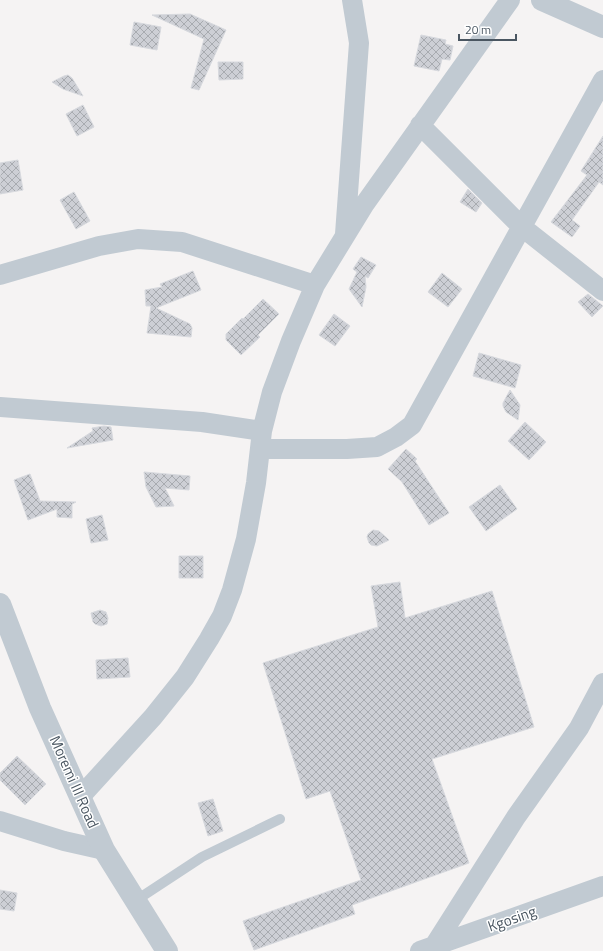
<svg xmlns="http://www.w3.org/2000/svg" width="603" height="951" viewBox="0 0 603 951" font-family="'Titillium Web',sans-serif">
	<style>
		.building { fill: url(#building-cross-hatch); stroke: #d7d9de }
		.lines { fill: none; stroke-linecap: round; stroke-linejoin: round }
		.service { stroke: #c1cad2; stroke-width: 10 }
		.minor { stroke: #c1cad2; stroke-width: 20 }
		.tertiary { stroke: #c1cad2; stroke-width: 22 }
		.labels { text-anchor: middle; stroke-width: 3; stroke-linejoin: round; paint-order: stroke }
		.street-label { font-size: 15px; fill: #4a5661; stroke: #fff }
	</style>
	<defs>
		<pattern id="building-cross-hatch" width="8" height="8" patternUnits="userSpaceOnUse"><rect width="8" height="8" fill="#cdcfd5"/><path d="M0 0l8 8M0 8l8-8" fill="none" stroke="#a8abb0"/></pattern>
	</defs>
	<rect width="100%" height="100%" fill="#f5f3f3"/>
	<path class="building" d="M190,14L226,30L199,90L191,88L204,39L152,15Z
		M134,22L161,27L157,50L130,45Z
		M421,35L446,40L445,44L453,46L450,60L442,59L439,71L414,66Z
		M218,62H243V79L219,80Z
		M68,75L72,78L83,96L63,89L52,82L64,76Z
		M83,105L94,127L77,136L66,114Z
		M603,136V185L599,182L572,220L580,226L572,237L551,222L587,175L581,171Z
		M18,160L23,190L0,194V163Z
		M468,189L482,203L476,212L460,202Z
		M74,192L90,221L76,229L60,200Z
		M361,257L376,265L368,278L365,276L366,287L362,307L349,289L357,272L353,269Z
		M193,271L201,290L156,308L190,324L192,328L191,337L147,333L151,306H146L145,290L162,287L160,284Z
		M442,273L462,289L448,307L428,292Z
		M588,294L603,306L592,317L578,302Z
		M263,299L279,314L258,335L260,337L241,355L226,340V334L242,318L243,319Z
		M334,314L350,326L335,346L319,335Z
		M479,353L521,365L515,388L473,376Z
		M510,390L520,405L518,420L506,412L503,406V403Z
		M525,422L546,442L529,460L508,441Z
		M104,426L111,427L113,440L67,448L93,431L92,428Z
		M406,449L417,459L415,461L449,513L429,525L402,482L388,469Z
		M144,472L190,476L189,490L165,488L174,506L156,507L146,487Z
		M30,474L40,501L76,502L72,504V518L57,517V509L28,520L14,480Z
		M500,485L517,509L486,531L469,507Z
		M102,515L108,540L91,543L86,519Z
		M373,530L379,531L389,540L377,546L371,545L369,543L367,537L368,534Z
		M179,556H203V578H179Z
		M400,582L405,618L492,591L534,727L432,759L469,863L352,905L355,914L254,950L243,921L361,880L330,791L306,799L263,663L378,627L371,586Z
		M100,610L106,612L108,618L107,624L101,626L95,624L93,622L91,613Z
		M128,658L130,677L97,679L96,660Z
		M17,756L46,784L25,805L0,780V773Z
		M213,799L223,831L208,836L198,803Z
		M0,890L17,893L14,911L0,909Z"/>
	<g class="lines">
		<path class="service" d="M135,901L202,857L280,819"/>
		<path class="minor" d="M420,125L522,227L603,291
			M345,234L359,43L352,0
			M0,275L99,246L138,239L182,242L315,285
			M0,407L202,422L262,431
			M260,449H347L377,447L396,437L412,425L603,80
			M81,796L153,717L185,677L209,639L222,616L232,590L246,539L256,483L262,431L272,392L291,341L315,285L364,205L510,0
			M0,821L64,841L104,850
			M434,946L516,817L579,728L603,683
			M420,951L603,886"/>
		<path class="tertiary" d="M542,0L603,27
			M0,604L40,708L104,850L167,951"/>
	</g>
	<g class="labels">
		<g class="street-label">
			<text transform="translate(74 782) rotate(66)" y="5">Moremi III Road</text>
			<text transform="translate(512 919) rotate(-19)" y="5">Kgosing</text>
		</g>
	</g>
	<path d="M459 34v6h57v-6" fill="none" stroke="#4a5661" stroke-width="2"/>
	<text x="465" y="34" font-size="12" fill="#4a5661" stroke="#ffffff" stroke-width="3" paint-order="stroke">20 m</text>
</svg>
